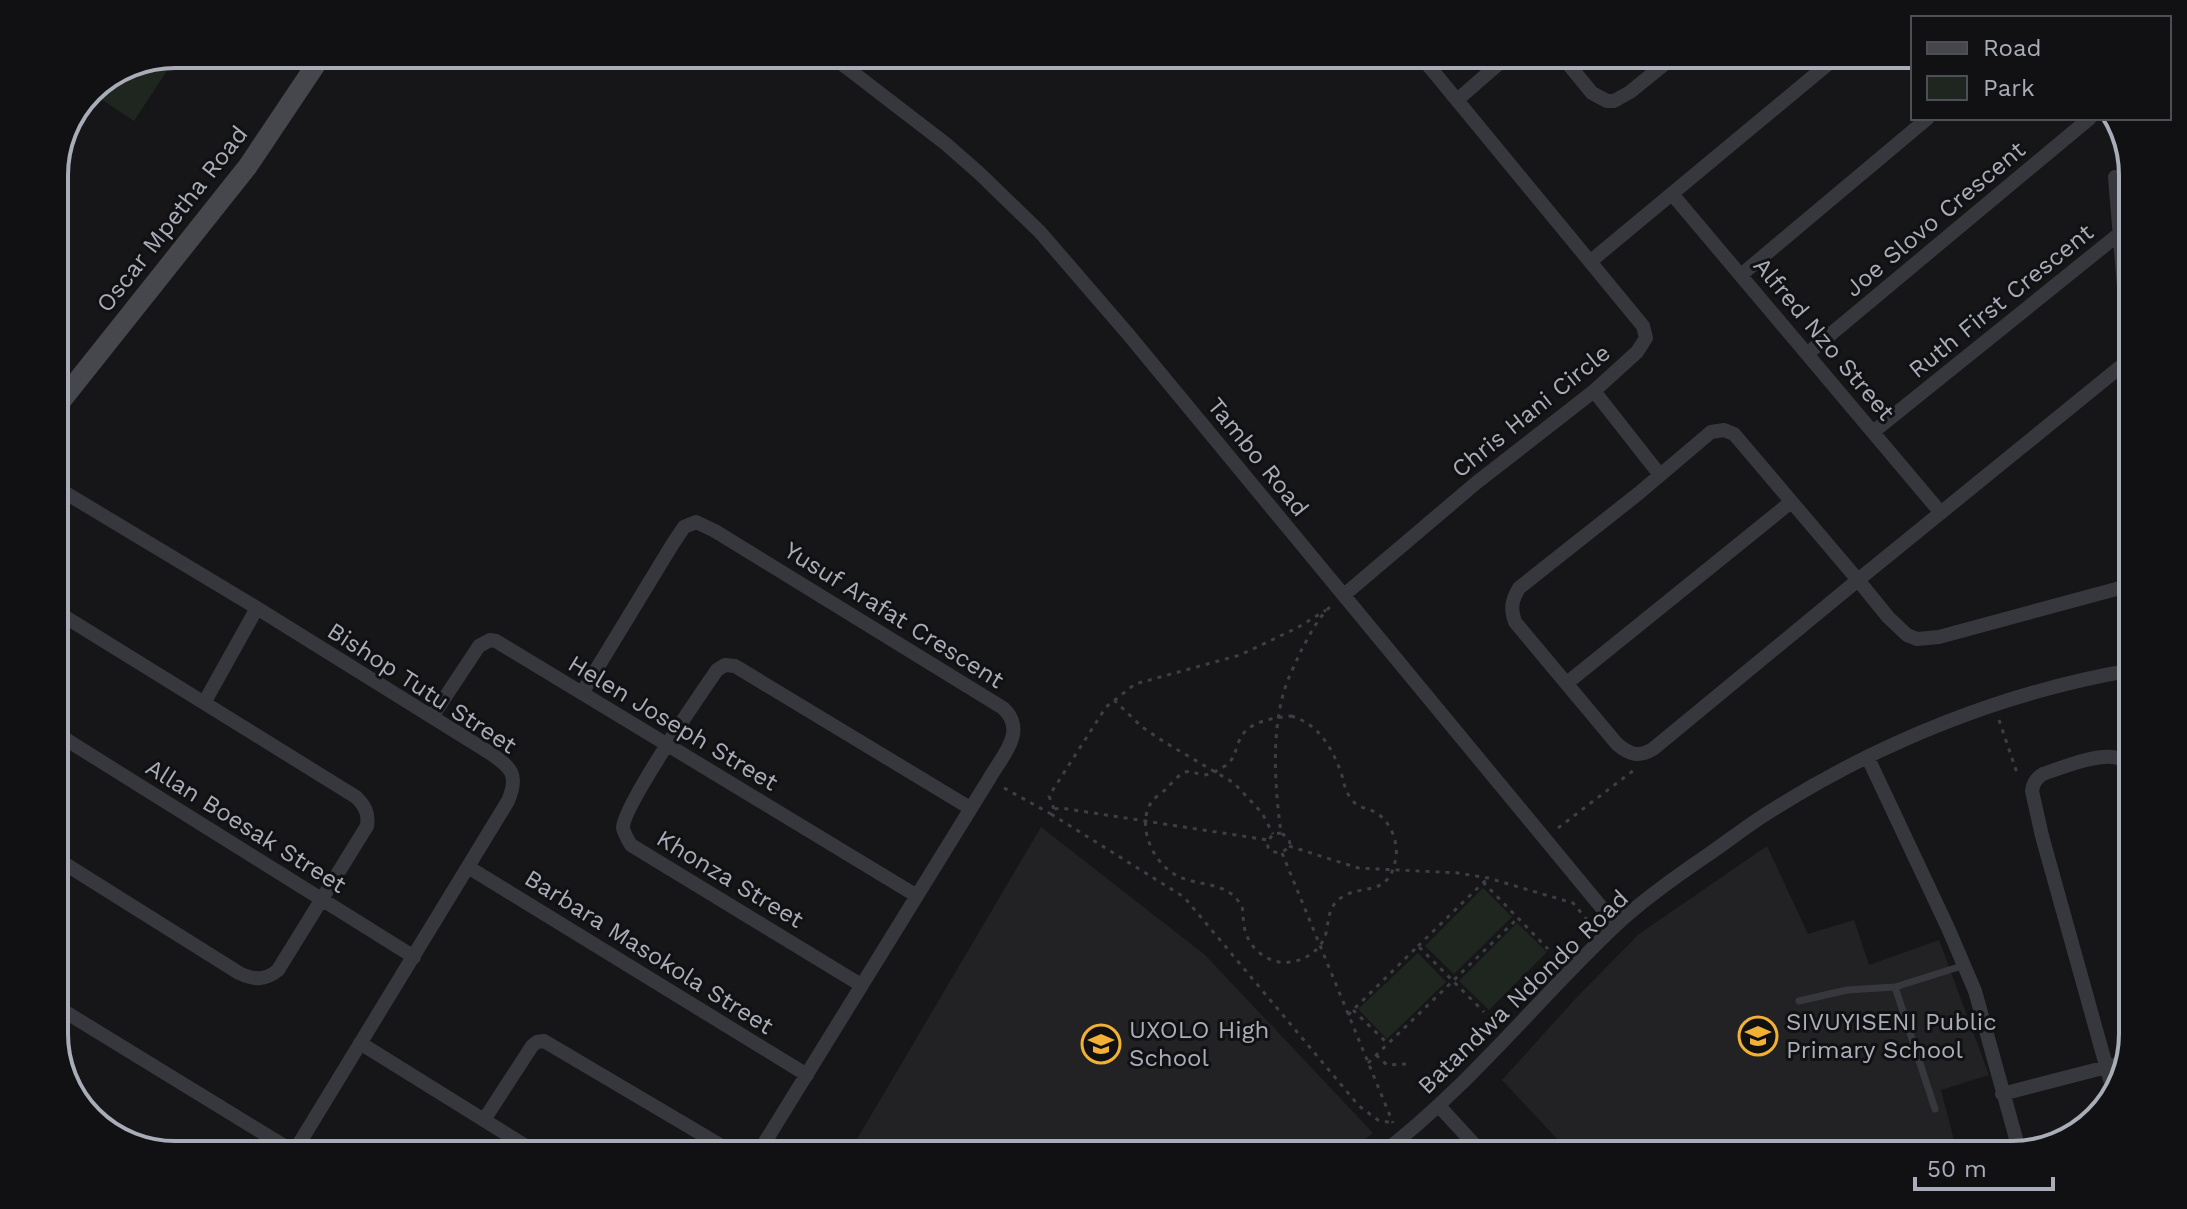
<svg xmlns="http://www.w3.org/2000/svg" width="2187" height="1209" viewBox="0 0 2187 1209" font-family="'Work Sans',sans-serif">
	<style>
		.built { fill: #222225 }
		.green { fill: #1e261f }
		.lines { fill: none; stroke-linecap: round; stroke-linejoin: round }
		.path { stroke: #3d3f44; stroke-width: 3; stroke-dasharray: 4 6; stroke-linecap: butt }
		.lane { stroke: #37383d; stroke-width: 7 }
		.street { stroke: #37383d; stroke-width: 14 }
		.secondary { stroke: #45474d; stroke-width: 20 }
		.labels { text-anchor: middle; stroke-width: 6; stroke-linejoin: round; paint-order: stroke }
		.street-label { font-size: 24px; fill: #a8adb8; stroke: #111113 }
		.poi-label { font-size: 24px; fill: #a8adb8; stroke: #111113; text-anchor: start }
		.rim { fill: none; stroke: #a8adb8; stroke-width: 4 }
	</style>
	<rect width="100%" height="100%" fill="#161618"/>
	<path class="built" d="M1041,827L1205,955L1373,1133L1345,1155H857L850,1151Z
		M1767,846L1808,934L1854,920L1869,965L1939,940L1989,1075L1941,1090L1956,1148L1929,1155H1572L1502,1080L1577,997L1639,934Z"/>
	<path class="green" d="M175,54H178L134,121L89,91L90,89Z
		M1483,888L1512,917L1454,974L1425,946Z
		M1517,923L1547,952L1489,1010L1459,981Z
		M1418,953L1446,982L1387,1039L1358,1009Z"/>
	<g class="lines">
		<path class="path" d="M54,434L60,427
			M1114,700L1142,727L1166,743L1234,783L1262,813L1273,834
			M1291,716C1319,724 1331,747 1341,772C1344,782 1345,792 1352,800C1359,809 1370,808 1378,814C1391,823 1398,842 1396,857C1389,901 1360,881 1338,900C1328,909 1329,920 1326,933C1321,953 1298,965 1279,962C1261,959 1246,943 1244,925C1242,916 1245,909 1239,902C1224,880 1195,887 1174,874C1152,861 1135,823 1153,800C1157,796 1163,792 1167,788C1172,783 1178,775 1185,772C1192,770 1196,774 1203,775C1211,775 1218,770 1225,766C1235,759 1235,751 1239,741C1247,721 1273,718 1291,716Z
			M1999,720L2017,773L2020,775
			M1004,788L1051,814L1054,809L1061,808L1268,840
			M1054,809L1049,796L1106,707L1135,684L1240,655L1297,628L1326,610
			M1051,814L1184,897L1359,1106L1378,1120L1392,1123
			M1558,828L1634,770
			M1281,833L1273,834C1250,864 1312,852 1281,833C1275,787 1271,737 1284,691C1288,678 1295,664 1301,651C1309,636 1318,617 1332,605
			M1289,846L1358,868L1458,873L1488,878L1573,903L1589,922L1591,921
			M1282,853L1393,1123
			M1483,882L1548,949
			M1418,946L1487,879
			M1353,1010L1387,1043
			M1348,1015L1418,946L1484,1012
			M1376,1055L1387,1065L1406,1064
			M1368,1063L1518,918"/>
		<path class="lane" d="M1895,987L1935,1109
			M1799,1001L1847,990L1895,987L1965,965"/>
		<path class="street" d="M829,54L946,144L979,173L1040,232L1128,334L1616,925
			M1560,54L1592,93L1607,101H1614L1630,92L1677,54
			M1457,100L1510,54
			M2115,177L2130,359L2133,451
			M1672,194L1941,513
			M1591,261L1840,54
			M1741,275L1928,118
			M1807,354L2090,118
			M2130,359L1858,580L1888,617L1907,635L1917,639L1939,637L2120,588L2133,582
			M1594,391L1660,475
			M1724,430L1734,434L1740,441L1858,580L1653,749C1638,758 1629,754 1617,744L1515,622C1510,608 1512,600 1519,588L1639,493L1711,432Z
			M1873,432L2119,234
			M54,486L257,608L490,753C512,768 519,775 508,801L294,1152
			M1344,595L1476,483L1594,391L1637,352L1646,338L1643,326L1419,54
			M54,610L356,797C365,806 369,813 367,826L278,970C265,981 254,980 239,973L54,857
			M1567,683L1791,502
			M582,693L672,545L684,527L696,522L715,531L1003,708C1028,731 1002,756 989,779L757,1155
			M204,703L257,608
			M432,717L479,646L490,640L496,641L917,896
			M54,732L414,957
			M1868,758L1948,928L1975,991L2020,1153
			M468,867L807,1075
			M861,985L631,845C628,840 624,833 623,828C622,808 701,693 717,670L725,665L735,666L970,808
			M54,1005L299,1155
			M360,1043L540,1155
			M2002,1094L2126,1062
			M2114,1094L2042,836L2032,791C2033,783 2036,778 2043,774C2061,768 2100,752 2118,758C2126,761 2129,769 2133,777
			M1439,1106L1484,1155
			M484,1120L532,1046L537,1042L544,1041L737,1155
			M1380,1155C1467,1089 1535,1002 1614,927C1641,901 1678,875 1709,854C1731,839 1752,822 1774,809C1882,741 2007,691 2133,670"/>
		<path class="secondary" d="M54,410L248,166L323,54"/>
	</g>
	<defs>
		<g id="school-ring" transform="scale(2)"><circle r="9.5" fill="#111113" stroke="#f2b134" stroke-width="1.5"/><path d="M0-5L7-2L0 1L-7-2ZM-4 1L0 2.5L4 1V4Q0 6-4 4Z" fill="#f2b134"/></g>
	</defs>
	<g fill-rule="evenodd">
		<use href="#school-ring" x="1758" y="1036"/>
		<use href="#school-ring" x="1101" y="1044"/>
	</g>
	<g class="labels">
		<g class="street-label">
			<text transform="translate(172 219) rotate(-52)" y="8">Oscar Mpetha Road</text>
			<text transform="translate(1935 219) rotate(-40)" y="8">Joe Slovo Crescent</text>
			<text transform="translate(2001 301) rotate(-39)" y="8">Ruth First Crescent</text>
			<text transform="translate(1824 339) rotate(50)" y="8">Alfred Nzo Street</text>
			<text transform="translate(1531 411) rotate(-39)" y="8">Chris Hani Circle</text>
			<text transform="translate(1258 457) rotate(51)" y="8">Tambo Road</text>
			<text transform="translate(894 615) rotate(32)" y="8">Yusuf Arafat Crescent</text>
			<text transform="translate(422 688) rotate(33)" y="8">Bishop Tutu Street</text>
			<text transform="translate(673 723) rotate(31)" y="8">Helen Joseph Street</text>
			<text transform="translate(246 826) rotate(32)" y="8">Allan Boesak Street</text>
			<text transform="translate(730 879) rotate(31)" y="8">Khonza Street</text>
			<text transform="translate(649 952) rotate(32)" y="8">Barbara Masokola Street</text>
			<text transform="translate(1523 992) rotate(-44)" y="8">Batandwa Ndondo Road</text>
		</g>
		<g class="poi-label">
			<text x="1786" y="1030">SIVUYISENI Public<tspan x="1786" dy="28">Primary School</tspan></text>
			<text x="1129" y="1038">UXOLO High<tspan x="1129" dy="28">School</tspan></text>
		</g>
	</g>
	<path d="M0 0H2187V1209H0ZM175 68H2012A107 107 0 0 1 2119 175V1034A107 107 0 0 1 2012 1141H175A107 107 0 0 1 68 1034V175A107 107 0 0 1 175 68Z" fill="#111113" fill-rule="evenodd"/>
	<path class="rim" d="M175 68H2012A107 107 0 0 1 2119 175V1034A107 107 0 0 1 2012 1141H175A107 107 0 0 1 68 1034V175A107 107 0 0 1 175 68Z"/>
	<rect x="1911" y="16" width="260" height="104" fill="#111113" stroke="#4d4f55" stroke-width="2"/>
	<rect x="1927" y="42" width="40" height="12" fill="#45474d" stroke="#4d4f55" stroke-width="2"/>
	<text x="1983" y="56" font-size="24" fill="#a8adb8">Road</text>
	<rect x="1927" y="76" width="40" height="24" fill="#1e261f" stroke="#4d4f55" stroke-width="2"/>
	<text x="1983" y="96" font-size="24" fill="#a8adb8">Park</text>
	<path d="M1915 1177v12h138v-12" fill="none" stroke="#a8adb8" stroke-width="4"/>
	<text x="1927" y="1177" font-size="24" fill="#a8adb8" stroke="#111113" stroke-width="6" paint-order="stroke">50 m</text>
</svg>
